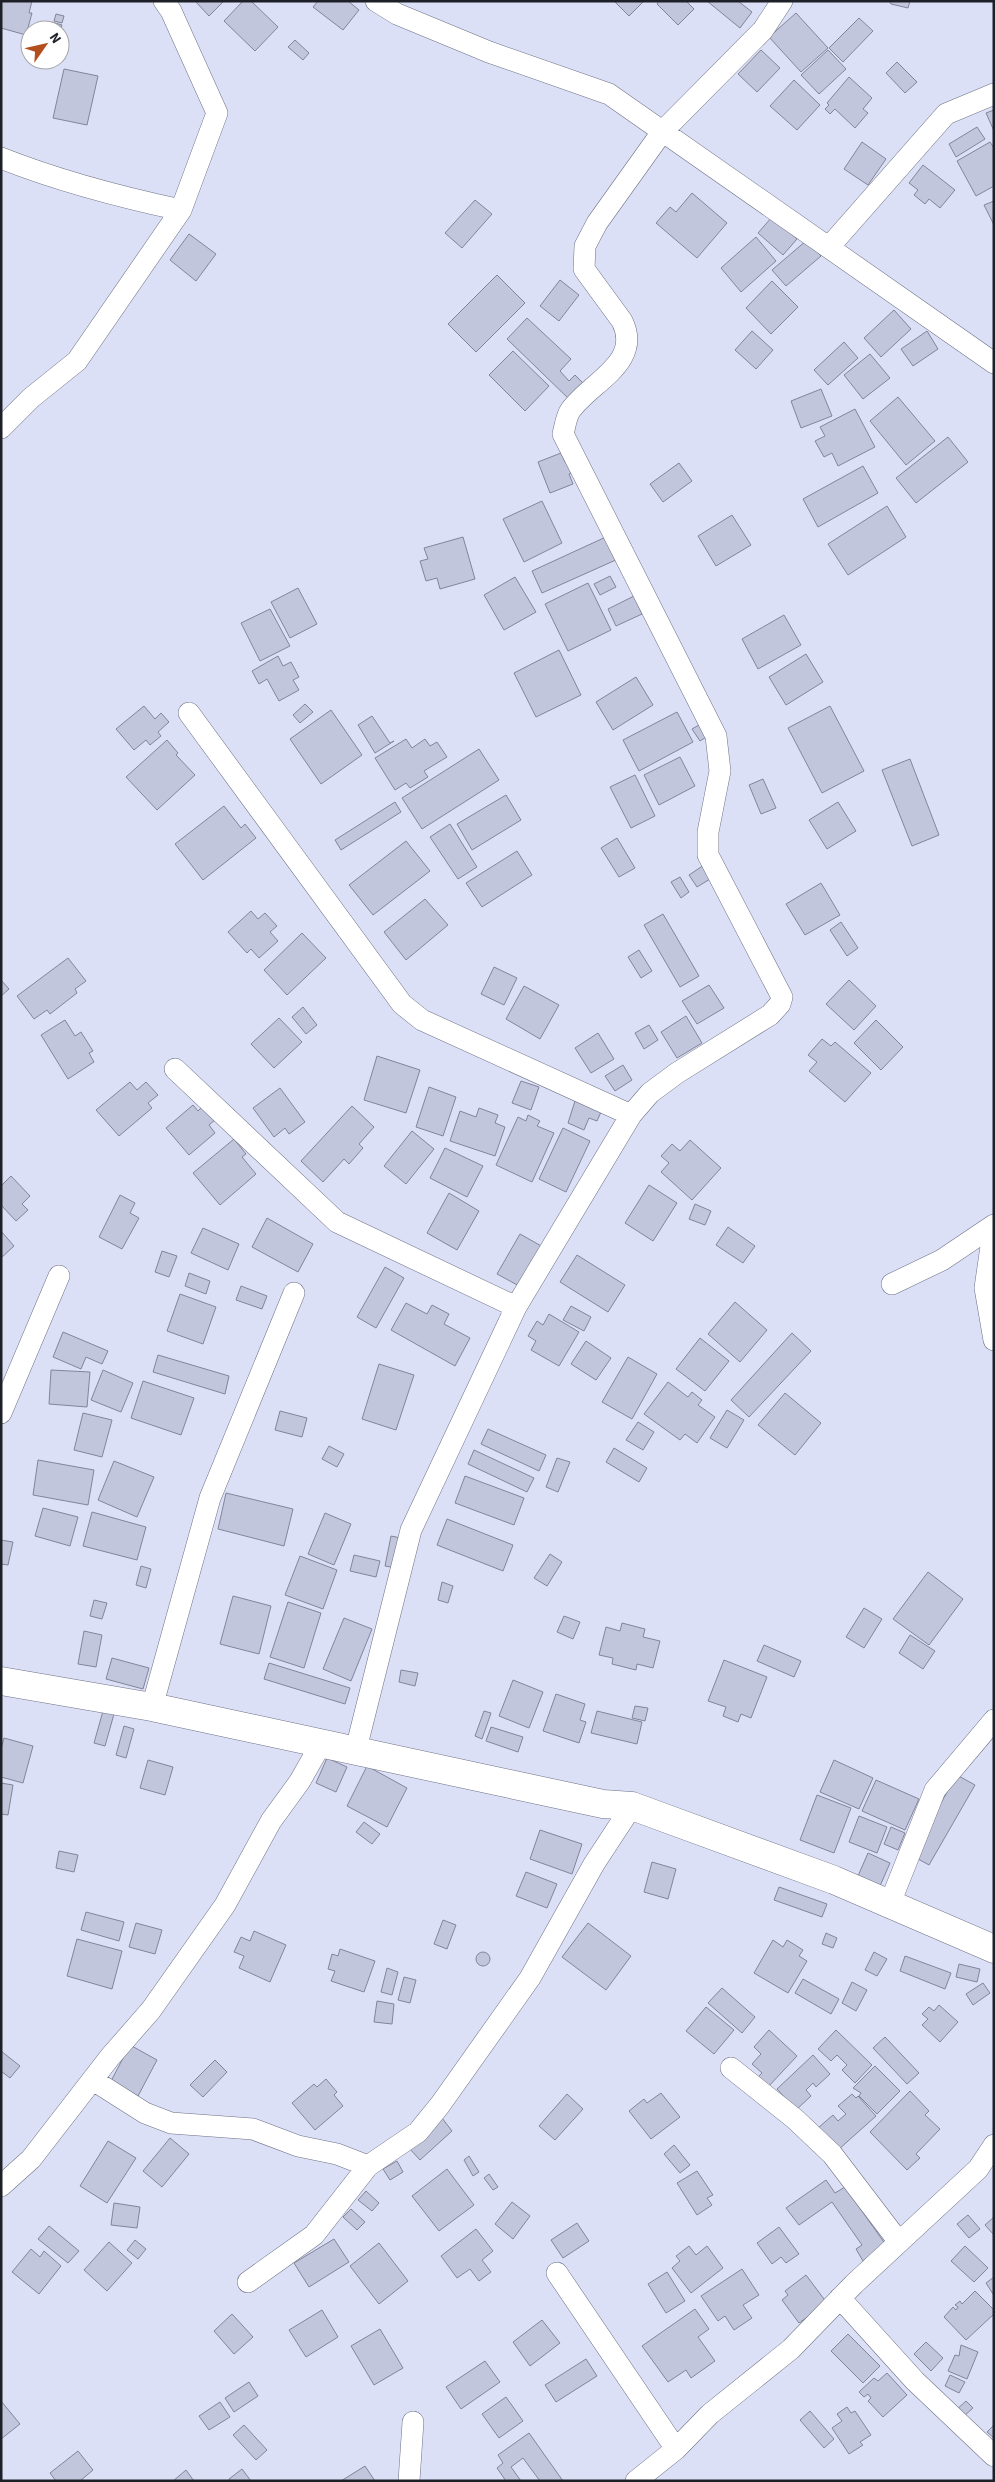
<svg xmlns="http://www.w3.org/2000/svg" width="995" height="2482" viewBox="0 0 995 2482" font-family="'Source Sans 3',sans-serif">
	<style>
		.building { fill: #c2c6dc; stroke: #82859a }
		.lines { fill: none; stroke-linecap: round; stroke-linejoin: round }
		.minor-casing { stroke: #6d7185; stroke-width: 22 }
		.tertiary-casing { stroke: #6d7185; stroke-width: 29 }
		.minor { stroke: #fff; stroke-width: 21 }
		.tertiary { stroke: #fff; stroke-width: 28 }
	</style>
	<rect width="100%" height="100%" fill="#dce0f7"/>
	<path class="building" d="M1,1H32L29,13H32L26,35L1,28Z
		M195,1H222L223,2L209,16Z
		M243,1H251L278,27L255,51L224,21Z
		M318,1H348L359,10L343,30L313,7Z
		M614,1H644L629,16Z
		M659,1H686L694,9L678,25L657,4Z
		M707,1H738L752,12L740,28Z
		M889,1H910L908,8L891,4Z
		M796,13L828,48L801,72L769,37Z
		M56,14L64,16L62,23L54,21Z
		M859,18L873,31L843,62L829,48Z
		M52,22L62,25L60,31L50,30Z
		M295,40L309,53L303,60L288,47Z
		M761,50L780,68L757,92L738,74Z
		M828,50L846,69L819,94L801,75Z
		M897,62L917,82L905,93L886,73Z
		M64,69L98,76L87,125L53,118Z
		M849,77L872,98L863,109L868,113L855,128L835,109L830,114L825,109L829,105L827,103Z
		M794,80L820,105L797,130L770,106Z
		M994,110V131L986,113Z
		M977,127L985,139L956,157L949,144Z
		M862,142L886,159L868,185L844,169Z
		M990,142L994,148V186L976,196L957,161Z
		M923,165L955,190L940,208L929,199L925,204L914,195L918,190L909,183Z
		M692,193L727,223L697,258L656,223L670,207L676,212Z
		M475,200L492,214L462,248L445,233Z
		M994,201V225L984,205Z
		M772,217L797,239L783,255L758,233Z
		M189,234L216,254L196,281L170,260Z
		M756,237L776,261L741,292L721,268Z
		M807,240L821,256L786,286L772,270Z
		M497,275L525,303L476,352L448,324Z
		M560,280L579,295L559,321L540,306Z
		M772,281L798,307L771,334L746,308Z
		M894,310L911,329L881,357L864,338Z
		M527,318L571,359L560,371L569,381L575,375L585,385L570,400L507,339Z
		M752,331L773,350L756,369L735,350Z
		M927,331L938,349L913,366L901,349Z
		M844,342L858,358L828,385L814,370Z
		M513,351L549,386L525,411L489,375Z
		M870,354L890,378L863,399L844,375Z
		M821,389L832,416L801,428L791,401Z
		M898,397L935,441L906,465L870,421Z
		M855,409L875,447L838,466L832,453L824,457L815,441L825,436L820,427Z
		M948,437L968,462L916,503L896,478Z
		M561,453L565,462L572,459L576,471L569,474L573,484L550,493L538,462Z
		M679,463L692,481L663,502L650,484Z
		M863,466L878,493L818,527L803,499Z
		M542,501L562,543L524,562L503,519Z
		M887,506L906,537L848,575L828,544Z
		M732,515L751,545L716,566L698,536Z
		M608,536L618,559L542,593L532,571Z
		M463,537L475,579L440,589L437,578L426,581L420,561L428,559L424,548Z
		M610,576L616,587L600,595L594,584Z
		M515,577L536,612L504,630L484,595Z
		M588,583L611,630L568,651L545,604Z
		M298,588L317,624L290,638L271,602Z
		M634,596L642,614L616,626L608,609Z
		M270,609L290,646L260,661L241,623Z
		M784,615L801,645L758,669L742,639Z
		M559,650L581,695L536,717L514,673Z
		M806,654L823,682L786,705L769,677Z
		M278,656L283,666L291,662L299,677L293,680L299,690L279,701L267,679L259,684L252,671Z
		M636,677L653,705L613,730L596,702Z
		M305,704L313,712L300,723L293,715Z
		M144,706L155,719L161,713L169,722L158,732L161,736L150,745L146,740L134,750L116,729Z
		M830,706L864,771L822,793L788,728Z
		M331,710L362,755L321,784L290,739Z
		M677,712L693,742L639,771L623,740Z
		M372,716L390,743L394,741L375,753L358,725Z
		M704,722L711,734L700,741L692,729Z
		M406,739L412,748L425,739L430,746L437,742L447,757L424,771L428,777L410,788L406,783L395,790L375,758Z
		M167,740L178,753L176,755L195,775L157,810L126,777Z
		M479,749L499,780L422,829L402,798Z
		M680,757L695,786L659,805L644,775Z
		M910,759L939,835L912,846L882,770Z
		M635,775L655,816L631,828L610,787Z
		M763,779L776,808L761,814L749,785Z
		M506,795L521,820L472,850L457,824Z
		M395,802L401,812L341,850L335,840Z
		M838,802L856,831L827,849L809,820Z
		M224,806L241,828L245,824L256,838L203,880L175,844Z
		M450,824L477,867L458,879L430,837Z
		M617,838L635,868L619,877L601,848Z
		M406,841L430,871L373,915L349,885Z
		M517,851L532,875L482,907L466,883Z
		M707,863L715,876L697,887L689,875Z
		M680,877L689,892L681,898L671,882Z
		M821,883L840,915L805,935L786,904Z
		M425,899L448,925L406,960L384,932Z
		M251,911L258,919L265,913L277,926L270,932L278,941L259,958L251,949L247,953L228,932Z
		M663,914L699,976L680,987L644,925Z
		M841,922L858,948L847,956L830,930Z
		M302,933L326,958L287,995L264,970Z
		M639,950L652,971L641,978L628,957Z
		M68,958L86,981L75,989L77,993L50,1014L47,1010L34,1019L17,996Z
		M494,967L517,978L504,1005L481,994Z
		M1,980L9,989L1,996Z
		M849,980L876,1006L854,1030L826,1004Z
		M709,985L724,1008L697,1024L682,1001Z
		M524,986L559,1005L540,1039L506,1019Z
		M303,1007L317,1025L306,1034L292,1017Z
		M686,1016L702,1043L677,1058L661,1032Z
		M279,1018L302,1042L274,1068L251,1044Z
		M65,1020L75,1036L81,1032L93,1051L89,1053L94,1062L68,1079L41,1035Z
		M876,1020L903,1047L881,1070L854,1043Z
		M649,1025L658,1040L644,1049L635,1033Z
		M598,1033L614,1059L591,1073L575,1048Z
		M822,1039L831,1046L835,1042L871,1073L845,1102L809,1071L817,1062L808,1055Z
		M377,1056L420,1070L406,1113L364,1100Z
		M623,1065L632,1080L615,1091L605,1076Z
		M521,1081L539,1087L531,1110L512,1103Z
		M130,1082L137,1090L146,1082L158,1095L148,1103L152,1108L119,1136L96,1110Z
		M429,1087L456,1097L443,1136L416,1127Z
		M280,1088L305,1122L289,1134L285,1128L274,1137L253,1108Z
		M575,1101L601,1112L597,1121L589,1118L584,1130L568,1123Z
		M193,1105L198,1111L203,1106L215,1120L209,1125L215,1133L189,1155L166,1128Z
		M352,1106L374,1127L359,1144L363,1148L349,1164L344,1159L323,1182L301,1161Z
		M479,1108L498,1115L495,1123L505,1127L495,1156L450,1141L460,1111L476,1117Z
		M528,1115L540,1121L537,1126L554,1133L532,1182L496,1165L518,1117L526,1121Z
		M563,1128L590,1141L566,1192L539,1179Z
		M412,1131L434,1149L406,1184L384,1166Z
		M234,1139L246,1154L242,1157L256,1174L220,1205L193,1173Z
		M690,1140L721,1168L692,1200L661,1172L669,1163L661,1156L672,1144L680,1151Z
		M445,1148L483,1166L467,1197L430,1178Z
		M11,1176L30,1196L22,1204L28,1210L16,1221L1,1205V1186Z
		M649,1185L677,1203L653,1241L625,1223Z
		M449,1193L479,1211L457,1250L427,1233Z
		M120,1195L135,1203L130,1213L139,1218L122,1249L99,1237Z
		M695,1204L711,1211L705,1225L689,1219Z
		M267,1218L313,1244L298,1272L252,1247Z
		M728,1227L755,1246L743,1263L716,1245Z
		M203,1228L239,1244L228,1270L191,1253Z
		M1,1231L14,1246L1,1258Z
		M520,1234L543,1247L521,1287L497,1274Z
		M162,1251L177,1256L169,1277L155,1272Z
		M577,1255L625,1285L608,1312L560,1282Z
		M385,1267L404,1278L376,1328L357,1317Z
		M189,1273L210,1281L206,1294L185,1286Z
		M241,1286L267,1296L262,1309L236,1300Z
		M180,1294L216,1307L203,1344L167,1331Z
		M735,1302L767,1330L740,1362L708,1334Z
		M406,1303L427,1314L432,1305L449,1314L444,1324L470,1338L455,1366L391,1330Z
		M571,1306L591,1317L584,1331L563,1320Z
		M549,1314L579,1332L559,1366L531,1350L536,1341L528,1336L537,1321L543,1325Z
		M63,1332L108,1351L102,1364L86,1357L81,1369L53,1357Z
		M792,1333L811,1351L749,1417L731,1400Z
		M700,1338L729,1361L705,1391L676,1369Z
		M586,1341L611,1358L596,1380L571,1364Z
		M158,1355L229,1376L225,1394L153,1372Z
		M628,1357L657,1374L632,1419L602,1402Z
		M379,1364L414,1375L396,1430L362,1419Z
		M51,1370L90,1372L87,1407L49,1404Z
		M103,1370L133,1383L121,1412L91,1400Z
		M143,1381L194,1398L181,1435L131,1418Z
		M668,1382L688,1397L692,1392L702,1400L698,1405L715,1417L697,1443L685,1434L680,1440L644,1414Z
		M785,1393L821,1423L795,1455L758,1425Z
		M727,1410L744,1420L727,1448L710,1438Z
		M280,1411L307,1418L302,1437L275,1430Z
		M83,1413L112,1420L102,1457L74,1450Z
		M638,1422L654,1432L643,1450L626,1440Z
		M488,1429L546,1455L539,1471L481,1444Z
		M329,1446L344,1454L337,1467L322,1459Z
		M614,1448L647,1468L639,1482L606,1462Z
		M474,1450L534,1478L527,1492L468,1464Z
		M557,1458L570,1462L558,1492L546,1487Z
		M38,1460L94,1470L88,1505L33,1495Z
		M114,1461L154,1477L137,1517L98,1500Z
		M465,1476L524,1498L514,1525L455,1503Z
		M226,1493L293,1509L284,1546L218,1529Z
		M43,1508L78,1517L70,1546L35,1536Z
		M92,1512L146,1527L137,1560L83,1546Z
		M325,1513L351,1524L334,1565L308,1554Z
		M447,1519L513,1545L503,1571L437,1545Z
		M391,1536L401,1538L396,1568L385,1566Z
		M1,1540L13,1542L8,1565L1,1564Z
		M550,1554L562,1562L547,1586L534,1578Z
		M354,1555L380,1561L376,1577L350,1571Z
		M300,1556L337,1570L323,1609L285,1595Z
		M141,1566L151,1569L146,1588L136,1585Z
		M928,1572L963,1599L929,1645L893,1619Z
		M442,1582L453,1586L448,1603L438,1600Z
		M233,1596L271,1606L259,1654L220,1644Z
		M94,1600L107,1603L102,1619L90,1616Z
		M288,1602L321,1613L304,1668L270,1657Z
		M864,1608L882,1619L864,1648L846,1637Z
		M564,1616L580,1622L573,1639L557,1632Z
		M344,1618L372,1629L351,1681L323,1669Z
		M622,1623L645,1629L643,1637L660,1641L653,1668L637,1664L636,1670L612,1664L613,1658L599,1655L606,1627L620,1631Z
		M84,1631L102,1635L96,1667L78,1664Z
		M910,1635L935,1651L923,1669L899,1653Z
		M764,1645L801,1661L794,1677L757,1661Z
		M112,1658L149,1668L143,1689L106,1679Z
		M724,1660L767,1677L751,1718L741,1714L738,1722L723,1716L726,1707L708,1701Z
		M269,1663L350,1688L345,1704L264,1679Z
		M401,1670L418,1673L415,1686L399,1682Z
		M513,1680L543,1692L529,1728L499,1716Z
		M556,1694L585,1704L580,1720L586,1722L579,1743L543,1731Z
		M635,1706L648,1708L645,1721L632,1718Z
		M103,1711L114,1714L105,1746L94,1743Z
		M484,1711L491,1713L482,1739L475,1736Z
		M597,1711L642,1722L637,1744L591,1733Z
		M124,1726L134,1729L126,1758L116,1755Z
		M491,1727L523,1737L518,1752L486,1741Z
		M4,1738L33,1746L23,1783L1,1777V1749Z
		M327,1758L347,1767L336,1792L316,1783Z
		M148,1760L173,1767L165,1795L140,1788Z
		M834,1760L873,1778L859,1809L820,1792Z
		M367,1766L407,1788L387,1827L347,1806Z
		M957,1775L975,1785L929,1865L911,1855Z
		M876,1780L919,1799L905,1830L862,1811Z
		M1,1783L13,1785L8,1815L1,1814Z
		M817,1795L851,1808L834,1853L800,1840Z
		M859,1816L887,1827L877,1853L849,1842Z
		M364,1822L380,1834L372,1844L356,1832Z
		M891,1827L905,1833L898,1850L884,1844Z
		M540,1830L582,1844L572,1874L530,1859Z
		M59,1851L78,1855L74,1872L56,1868Z
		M868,1853L890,1863L880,1886L858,1876Z
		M652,1862L676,1869L668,1899L644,1892Z
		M526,1872L557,1884L547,1908L516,1896Z
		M779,1887L827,1904L822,1917L774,1900Z
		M86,1912L124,1922L119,1941L81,1930Z
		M443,1920L456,1925L447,1949L434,1944Z
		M136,1923L162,1930L155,1954L129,1947Z
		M588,1923L631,1956L606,1990L562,1957Z
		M254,1931L286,1945L270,1982L239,1968L244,1956L234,1952L241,1937L250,1941Z
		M826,1933L837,1938L833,1948L822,1944Z
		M77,1939L122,1951L112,1989L67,1976Z
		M773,1940L783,1947L787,1940L803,1950L799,1956L807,1961L788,1993L754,1973Z
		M340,1949L375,1961L364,1992L331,1981L335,1971L328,1969L332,1954L338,1956Z
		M874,1952L887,1959L877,1976L865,1970Z
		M476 1959a7 7 0 1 1 14 0a7 7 0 1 1-14 0Z
		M905,1956L951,1973L945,1989L900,1971Z
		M959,1964L980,1969L977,1982L956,1977Z
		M387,1968L398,1972L392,1995L381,1992Z
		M404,1977L416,1980L410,2003L398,2000Z
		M803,1979L839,1999L831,2014L795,1993Z
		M852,1982L867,1990L856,2011L842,2003Z
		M983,1983L990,1993L973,2005L966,1994Z
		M722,1988L755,2017L742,2033L708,2003Z
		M377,2001L394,2004L392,2024L374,2022Z
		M939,2005L958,2022L940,2042L922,2025L928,2019L922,2014L929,2007L934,2011Z
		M706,2007L734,2030L714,2054L686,2031Z
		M769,2030L797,2056L768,2087L757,2078L762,2073L752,2064L761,2054L754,2047Z
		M836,2030L872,2065L855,2083L842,2070L847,2065L837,2055L831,2061L818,2049Z
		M885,2037L919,2073L907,2084L873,2048Z
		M130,2045L157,2060L138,2096L111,2081Z
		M1,2051L20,2066L10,2078L1,2071Z
		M813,2055L830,2074L816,2087L813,2083L806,2090L811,2096L796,2110L777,2089Z
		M215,2060L227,2072L203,2097L190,2085Z
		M875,2066L900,2091L877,2114L859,2096L861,2093L853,2088Z
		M326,2079L337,2092L334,2095L343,2106L315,2130L292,2103L314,2084L317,2087Z
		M910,2091L929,2111L925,2115L940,2129L916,2154L920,2158L907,2170L870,2132Z
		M661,2093L680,2117L651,2139L629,2111L644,2099L647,2103Z
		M567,2094L583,2109L555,2140L539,2126Z
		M852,2094L856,2098L858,2096L876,2116L838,2150L818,2128L833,2115L838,2121L846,2114L838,2106Z
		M442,2118L452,2131L420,2160L409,2148Z
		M170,2138L189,2154L162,2187L143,2171Z
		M108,2141L136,2158L107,2203L80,2186Z
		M674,2145L690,2165L680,2173L664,2154Z
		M469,2156L479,2172L473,2176L464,2160Z
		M397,2161L403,2172L390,2180L383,2169Z
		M447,2169L474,2205L439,2231L412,2196Z
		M697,2171L713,2195L707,2198L712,2205L697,2215L677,2183Z
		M489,2174L498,2187L493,2190L484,2178Z
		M826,2180L835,2193L845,2187L886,2245L863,2261L856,2249L862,2245L832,2202L799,2225L786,2208Z
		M366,2191L379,2203L372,2211L358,2200Z
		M512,2202L530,2216L513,2239L495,2224Z
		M114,2203L140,2207L137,2228L111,2225Z
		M351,2209L365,2222L357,2230L343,2217Z
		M968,2215L980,2229L969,2238L957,2224Z
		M994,2217V2235L985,2225Z
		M577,2223L589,2241L563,2258L551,2240Z
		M49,2226L79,2251L68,2263L38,2239Z
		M779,2227L799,2254L786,2263L781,2257L772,2264L757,2243Z
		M476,2229L493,2251L482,2260L491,2272L479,2281L470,2269L457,2278L441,2256Z
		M334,2239L349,2262L309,2287L294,2263Z
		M135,2240L146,2249L138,2259L127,2250Z
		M109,2242L132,2263L107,2291L84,2270Z
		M379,2243L408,2281L379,2304L350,2266Z
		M689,2246L696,2255L707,2246L723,2268L691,2293L672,2268L680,2261L676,2256Z
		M965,2246L988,2268L974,2282L951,2261Z
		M31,2249L40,2257L44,2251L61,2266L39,2294L12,2272Z
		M742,2269L759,2295L743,2305L752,2318L734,2330L725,2316L718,2321L701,2296Z
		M667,2272L685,2301L666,2313L648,2284Z
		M806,2275L827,2303L799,2323L782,2300L788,2295L785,2291Z
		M994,2277V2294H993L986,2283Z
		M975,2291L994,2310V2314L966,2340L944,2317L953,2307L956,2310L958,2307L955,2305L960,2301L962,2304Z
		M695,2309L709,2329L698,2337L715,2361L691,2378L686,2370L668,2382L642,2346Z
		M322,2310L338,2337L306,2357L289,2330Z
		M232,2314L253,2337L234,2354L214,2331Z
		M542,2320L560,2343L530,2366L513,2342Z
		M380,2329L403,2368L374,2385L351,2346Z
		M848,2334L880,2366L863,2383L831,2351Z
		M926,2342L943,2358L931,2371L914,2354Z
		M961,2345L978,2352L967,2379L948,2371L955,2355L959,2356Z
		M586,2359L597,2376L556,2402L545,2385Z
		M485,2361L500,2382L461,2409L446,2387Z
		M887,2373L907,2395L883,2417L868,2401L871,2398L868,2394L864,2397L859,2392L874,2378L878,2381Z
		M950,2375L965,2382L959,2393L945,2386Z
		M249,2382L258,2396L234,2412L225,2398Z
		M506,2397L523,2421L499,2438L482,2414Z
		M1,2401L20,2424L1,2439Z
		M966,2401L973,2408L963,2417L956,2410Z
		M220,2402L230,2417L209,2430L199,2416Z
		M847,2407L851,2413L855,2411L871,2435L860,2442L863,2445L849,2454L832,2428L842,2421L837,2414Z
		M810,2411L834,2439L824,2448L800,2420Z
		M244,2425L267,2450L256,2460L233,2435Z
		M994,2425V2438L987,2432Z
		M529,2433L563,2481H540L523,2458L511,2467L521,2481H506L497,2468L503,2463L498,2455Z
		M78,2451L93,2470L80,2481H56L50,2473Z
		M365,2466L375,2481H341Z
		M242,2469L251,2481H230L229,2479Z
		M186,2470L194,2481H173Z"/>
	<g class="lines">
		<g class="minor-casing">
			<path id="minor" d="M376,1L397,14L489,52L609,94L994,363
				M1,158C59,181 120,197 181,210
				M829,247L946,114L994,94
				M1,428L31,398L77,361L181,210L217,113L171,11L164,1
				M189,713L402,1004L422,1020L631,1115
				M175,1069L337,1222L516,1307
				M994,1225L985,1288L994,1340
				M892,1284L942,1260L994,1225
				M1,1413L59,1276
				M152,1707L210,1498L294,1293
				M356,1749L411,1530L516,1307L631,1115L650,1093L677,1073L770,1015L780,1004L782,997L708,855V832L720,771L716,736L563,434C565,427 566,417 570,411C590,382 643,363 622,321L584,269L585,246L597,223L662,132L763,30L782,1
				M890,1903L935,1790L994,1720
				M731,2068L795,2119L832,2154L899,2242
				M93,2080L145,2113L171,2123L253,2129L298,2146L337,2154L368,2166
				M1,2186L31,2159L110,2057L151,2010L225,1905L271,1821L300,1781L322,1742
				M557,2273L676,2449
				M248,2282L314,2235L368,2166L418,2132L440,2105L530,1978L594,1864L632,1806
				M840,2298L915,2381L994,2456
				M409,2481L413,2422
				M636,2481L676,2449L710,2414L791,2349L854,2284L978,2169L994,2145"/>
		</g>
		<g class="tertiary-casing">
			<path id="tertiary" d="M1,1681L152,1707L603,1804L632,1806L834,1880L994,1949"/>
		</g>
		<use href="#minor" class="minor"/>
		<use href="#tertiary" class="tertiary"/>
	</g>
	<rect width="995" height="2482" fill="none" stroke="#1e2028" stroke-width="5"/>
	<g transform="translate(45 45) rotate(56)"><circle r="24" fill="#ffffff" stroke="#a5a6a9"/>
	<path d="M0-4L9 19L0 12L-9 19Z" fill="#b34f1c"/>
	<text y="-8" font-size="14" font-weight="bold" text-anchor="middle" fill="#1e2028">N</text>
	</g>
</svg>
